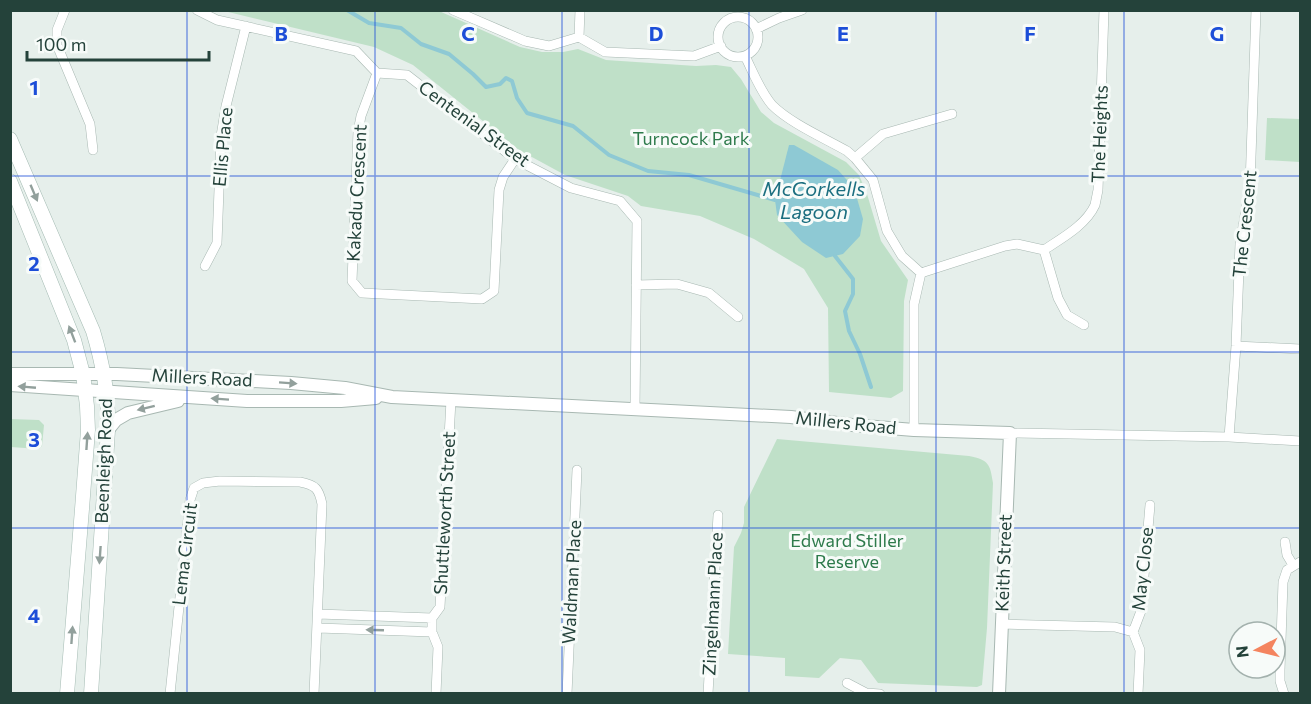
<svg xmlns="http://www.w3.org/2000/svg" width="1311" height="704" viewBox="0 0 1311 704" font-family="Commissioner,sans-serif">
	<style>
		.green { fill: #bfe0c8 }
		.water { fill: #8ec9d4 }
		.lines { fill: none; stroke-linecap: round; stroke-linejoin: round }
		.stream { stroke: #8ec9d4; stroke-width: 4 }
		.minor-casing { stroke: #a8b8b2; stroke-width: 10 }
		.tertiary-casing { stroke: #a8b8b2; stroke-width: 14 }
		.secondary-casing { stroke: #a4bbb3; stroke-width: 15 }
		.minor { stroke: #fff; stroke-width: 9 }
		.tertiary { stroke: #fff; stroke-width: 12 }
		.secondary { stroke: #fff; stroke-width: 14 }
		.oneway { fill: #92a09c }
		.grid { fill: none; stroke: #1d4ed8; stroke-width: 1.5; stroke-opacity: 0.55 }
		.labels { text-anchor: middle; stroke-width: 6; stroke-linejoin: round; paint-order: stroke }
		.street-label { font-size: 18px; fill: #24423a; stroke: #f7fbf9 }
		.park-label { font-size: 18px; fill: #2d7a4b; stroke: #f7fbf9 }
		.water-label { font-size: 20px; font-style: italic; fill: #1c6f80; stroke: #f7fbf9 }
		.grid-label { font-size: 20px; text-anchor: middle; font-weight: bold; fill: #1d4ed8; stroke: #f7fbf9; stroke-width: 6; stroke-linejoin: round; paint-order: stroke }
	</style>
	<rect width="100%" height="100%" fill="#e6efeb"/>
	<path class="green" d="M224,11H439L520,47L542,52H563L578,49L606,60L696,66L716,65L731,67L741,79L761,112L774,123L846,162L859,175L867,194L881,241L908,280L904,301L903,391L891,398L829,392L828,308L804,269L754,239L700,216L641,206L628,196L565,175L519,150L413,65L374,47Z
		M1267,118L1300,119V162L1265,160Z
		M10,419L39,420L44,425L42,446L39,449L11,447Z
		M777,439L969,456C989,460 990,464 993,483L987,628L982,685L977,687L878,683L861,660L840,658L819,678L785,676V658L728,654L734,547L741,533L744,523V507Z"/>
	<path class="water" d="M789,145H794L838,170L854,188L863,219L860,236L843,254L826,258L802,242L777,215L775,200Z"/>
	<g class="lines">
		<path class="stream" d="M347,10L369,23L401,28L421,44L449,54L473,74L486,87L500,84L506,78L512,81L517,98L527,113L573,126L609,155L648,171L689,175L775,200
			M835,256L853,279V294L845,311L849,331L860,354L871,387"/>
		<g class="minor-casing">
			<path id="minor" d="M65,10L57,30V45L90,124L93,150
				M197,10L217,20L356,51L377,73L407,75L515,159L571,188L620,201L637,221L635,409
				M453,10L525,41L549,46L579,37L605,52L694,56L721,46
				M718 37a20 20 0 1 1 40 0a20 20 0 1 1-40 0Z
				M756,29L779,18L802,10
				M579,37L580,10
				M745,56C753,72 760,91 772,105C790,123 824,138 847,151L855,158L873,180L887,231L902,256L921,273L914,304V430
				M377,73L361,116L358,132L352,281L362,293L482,299L494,291L499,190L503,177L515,159
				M855,158L883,134L952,114
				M1044,250L1058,298L1067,315L1084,325
				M205,266L217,243L221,136L226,106L246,26
				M921,273L1005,246L1017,244L1044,250C1062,238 1086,225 1095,205C1096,200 1097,195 1098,190L1104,10
				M636,285L677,284L709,293L738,317
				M1236,346L1300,349
				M1010,433L1229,437L1300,441
				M1229,437L1236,346L1240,244L1250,186L1256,10
				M1285,542L1287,555L1293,565
				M318,614L432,618
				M1001,624L1115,627L1133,632L1140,650L1138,694
				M318,628L432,632
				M1133,632L1141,611L1150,505
				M847,683L866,693L880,694
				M170,694L190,500L194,488L203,483L220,481L300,482C316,485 319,489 322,504L314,694
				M436,694L438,647L432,632V618L440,607L451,400
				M567,694L577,470
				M708,694L718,515
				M1284,694L1280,681V670L1283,582L1287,570L1300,562"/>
		</g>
		<g class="tertiary-casing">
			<path id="tertiary" d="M10,374H117L291,383L345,388L392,397L791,417L852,425L914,430L1010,433L999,694
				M10,385L247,401H341L376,398
				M108,430L116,420L128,413L178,401"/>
		</g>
		<g class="secondary-casing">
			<path id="secondary" d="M10,139L93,331C103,364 109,395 108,430L91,694
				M10,181L74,340L83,374L87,406L88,430L82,509L67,694"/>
		</g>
		<use href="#minor" class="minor"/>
		<use href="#tertiary" class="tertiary"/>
		<use href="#secondary" class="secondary"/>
	</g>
	<defs><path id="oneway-solid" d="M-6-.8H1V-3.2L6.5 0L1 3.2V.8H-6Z" transform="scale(1.5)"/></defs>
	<g class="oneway">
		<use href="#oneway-solid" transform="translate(34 193) rotate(67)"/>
		<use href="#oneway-solid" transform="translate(72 334) rotate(-111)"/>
		<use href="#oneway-solid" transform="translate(288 383) rotate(4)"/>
		<use href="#oneway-solid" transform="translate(27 387) rotate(-175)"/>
		<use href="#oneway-solid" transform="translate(220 399) rotate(-176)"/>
		<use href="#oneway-solid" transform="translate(146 408) rotate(166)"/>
		<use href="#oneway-solid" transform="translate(87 441) rotate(-86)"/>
		<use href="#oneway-solid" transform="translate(100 555) rotate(94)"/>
		<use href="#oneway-solid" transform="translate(375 630) rotate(-178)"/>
		<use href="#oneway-solid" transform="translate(72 635) rotate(-86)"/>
	</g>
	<path class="grid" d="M187,10V694M375,10V694M562,10V694M749,10V694M936,10V694M1124,10V694M10,176H1300M10,352H1300M10,528H1300"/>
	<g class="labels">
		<g class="street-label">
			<text transform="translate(474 124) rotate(36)" y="6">Centenial Street</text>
			<text transform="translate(1100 134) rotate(-88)" y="6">The Heights</text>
			<text transform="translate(223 147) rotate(-85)" y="6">Ellis Place</text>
			<text transform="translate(357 193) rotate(-87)" y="6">Kakadu Crescent</text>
			<text transform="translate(1245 224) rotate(-84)" y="6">The Crescent</text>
			<text transform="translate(202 378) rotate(3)" y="6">Millers Road</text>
			<text transform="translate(846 423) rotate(6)" y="6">Millers Road</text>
			<text transform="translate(104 461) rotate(-88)" y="6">Beenleigh Road</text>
			<text transform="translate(445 513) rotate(-87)" y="6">Shuttleworth Street</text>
			<text transform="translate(185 554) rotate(-83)" y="6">Lema Circuit</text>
			<text transform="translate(1004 563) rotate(-88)" y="6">Keith Street</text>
			<text transform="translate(1143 569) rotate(-84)" y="6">May Close</text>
			<text transform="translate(572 582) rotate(-87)" y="6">Waldman Place</text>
			<text transform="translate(713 604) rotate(-87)" y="6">Zingelmann Place</text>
		</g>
		<g class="park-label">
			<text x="691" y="145">Turncock Park</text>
			<text x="847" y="547">Edward Stiller<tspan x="847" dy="21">Reserve</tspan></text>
		</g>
		<g class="water-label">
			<text x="814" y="196">McCorkells<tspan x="814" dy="23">Lagoon</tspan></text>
		</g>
	</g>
	<g class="grid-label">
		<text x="281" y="41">B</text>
		<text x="468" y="41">C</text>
		<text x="656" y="41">D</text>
		<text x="843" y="41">E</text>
		<text x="1030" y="41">F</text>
		<text x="1217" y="41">G</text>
		<text x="34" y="95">1</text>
		<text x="34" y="271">2</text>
		<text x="34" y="447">3</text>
		<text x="34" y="623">4</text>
	</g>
	<rect width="1311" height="704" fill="none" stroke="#24423a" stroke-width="24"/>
	<g transform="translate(1257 650) rotate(263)"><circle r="28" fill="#f7fbf9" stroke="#a3b1ad" stroke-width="1.5"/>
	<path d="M0-4.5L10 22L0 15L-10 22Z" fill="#f4845f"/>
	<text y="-9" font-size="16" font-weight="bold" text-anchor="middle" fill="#24423a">N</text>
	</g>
	<path d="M27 51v9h182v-9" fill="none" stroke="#24423a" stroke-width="3"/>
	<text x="36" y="51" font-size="18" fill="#24423a" stroke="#f7fbf9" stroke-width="4.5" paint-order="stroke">100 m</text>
</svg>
